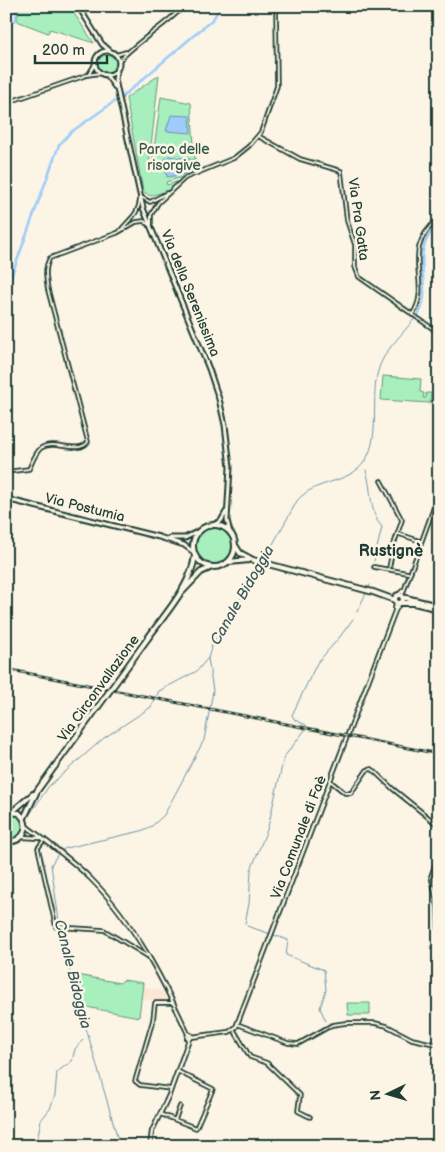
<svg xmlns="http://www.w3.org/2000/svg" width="445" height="1152" viewBox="0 0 445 1152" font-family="'Balsamiq Sans',sans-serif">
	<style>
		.built { fill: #fce7d5 }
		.green { fill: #a7f0be; stroke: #639679 }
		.water { fill: #9fccfa; stroke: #6c93ab }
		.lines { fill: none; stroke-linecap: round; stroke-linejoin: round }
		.stream { stroke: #6c93ab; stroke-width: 1 }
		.canal { stroke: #9fccfa; stroke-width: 2.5 }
		.minor-casing { stroke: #1f3d34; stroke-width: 5.5 }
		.tertiary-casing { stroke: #1f3d34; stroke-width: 6 }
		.secondary-casing { stroke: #1f3d34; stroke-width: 7 }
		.primary-casing { stroke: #1f3d34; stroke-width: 8 }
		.minor { stroke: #fcf5e5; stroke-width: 2 }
		.tertiary { stroke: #fcf5e5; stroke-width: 2.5 }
		.secondary { stroke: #fcf5e5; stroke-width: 3 }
		.primary { stroke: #fcf5e5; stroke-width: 4 }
		.rail-casing { stroke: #1f3d34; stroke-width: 3 }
		.rail { stroke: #fcf5e5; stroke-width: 1; stroke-dasharray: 4; stroke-linecap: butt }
		.primary-bridge-casing { stroke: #1f3d34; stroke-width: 8; stroke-linecap: butt }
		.primary-bridge { stroke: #fcf5e5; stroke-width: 4 }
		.labels { text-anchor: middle; stroke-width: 5; stroke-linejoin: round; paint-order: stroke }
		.park-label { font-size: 14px; fill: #335849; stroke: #fcf5e5 }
		.street-label { font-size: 14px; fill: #1f3d34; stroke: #fcf5e5 }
		.water-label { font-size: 15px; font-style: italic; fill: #395a5c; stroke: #fcf5e5 }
		.quarter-label { font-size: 16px; font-weight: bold; fill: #1f3d34; stroke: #fcf5e5 }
	</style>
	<rect width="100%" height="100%" fill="#fcf5e5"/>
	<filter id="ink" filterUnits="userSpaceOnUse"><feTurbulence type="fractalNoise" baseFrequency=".02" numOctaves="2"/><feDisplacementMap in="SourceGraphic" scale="10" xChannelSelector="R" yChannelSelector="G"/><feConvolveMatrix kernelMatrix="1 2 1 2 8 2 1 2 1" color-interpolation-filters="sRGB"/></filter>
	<g filter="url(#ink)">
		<path class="built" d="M142,986L163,991L169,1002L141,999Z"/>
		<path class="green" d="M19,6H69L94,43L50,29L48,33L17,21Z
			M98 64a9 9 0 1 1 18 0a9 9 0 1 1-18 0Z
			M159,75L149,164H152L161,97L191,103L196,173L166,182L167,185L182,180L167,191L150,196L143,191L126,98Z
			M383,376L421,379L420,392L424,393L423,398H426V393H431L430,403L381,400Z
			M196 546a18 18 0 1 1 36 0a18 18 0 1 1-36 0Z
			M6,813L17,814L25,825C22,836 18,840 6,840Z
			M77,975L120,983L123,980L143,983L139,1017L86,1007Z
			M347,1003H370V1015H348Z"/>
		<path class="water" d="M171,115L190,116L191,133L166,131Z
			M169,156L194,160L192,173L167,177L164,160Z"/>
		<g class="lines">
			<path class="stream" d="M366,470C372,488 369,514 382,527L374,561
				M357,612L370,585
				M30,814L49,786L104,738L151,707L159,691L197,671L208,658
				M18,837L23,828
				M6,857L11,848
				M245,923L249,904L251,870L268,827L284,757L305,730L306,725L295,720L292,715L317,663L339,638L353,619
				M247,926L288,940L286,955L324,970L326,990L320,1008L326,1021
				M36,1146L41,1120L50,1109L55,1095L57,1072L72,1061L75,1049L83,1040
				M120,1146L63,948L51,865L59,852L66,848L141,831L152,826L164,815L204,740L213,691L208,658L212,645L259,569L297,501C314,479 349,485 365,461C381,436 370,399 378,371C383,351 403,334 415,318"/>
			<path class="canal" d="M6,28L16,19L17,6
				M122,97L213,19L221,6
				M6,291L59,145L71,132L118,99
				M416,318C438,290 404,254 439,224"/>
			<g class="minor-casing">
				<path id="minor" d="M116,55L126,52
					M119,61C138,40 164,27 184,6
					M89,74L95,64
					M6,103L87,75L101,73
					M258,136L300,159L341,171L347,221L355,245V267L359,277L439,333
					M141,197L150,202L167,193
					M151,225V215L158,203L185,178L234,158L249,146L261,132L277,86L276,6
					M120,231C129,219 139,215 140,198
					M412,315C434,283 397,253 439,218
					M6,472L29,469C32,463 35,453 41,448C55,439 78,455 88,442L48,290C46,278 44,268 50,258L117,233L136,222L144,221L149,225
					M381,481L402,520L393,547L389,569
					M399,534L420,541
					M374,567L408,573
					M398,595L403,590
					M402,596L439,493
					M330,781L345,793H351L367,770L372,769L393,789L439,826
					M44,840L38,848L56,927L104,930L147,956
					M439,855L431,876L438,907L439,940
					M439,1006V1032
					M237,1024L288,1043L298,1044L332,1025L346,1023H375L387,1026L412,1039L439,1045
					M234,1030L250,1057L267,1063L300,1095L298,1111L310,1117
					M171,1089L140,1085L135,1081L153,1020L155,1003H173
					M160,1114L196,1128L213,1089L177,1071
					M175,1120L180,1106"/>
			</g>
			<g class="tertiary-casing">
				<path id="tertiary" d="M395,610L396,602
					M26,826C49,843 72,860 91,879C134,922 163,980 188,1034
					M22,837L40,838
					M188,1034L191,1035L190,1038H187Z
					M191,1037L229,1032L236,1027L395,611L400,603
					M150,1146L152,1131L169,1095L189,1039"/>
			</g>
			<g class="secondary-casing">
				<path id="secondary" d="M78,6L102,44L110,51
					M95 63a12 12 0 1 1 24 0a12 12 0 1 1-24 0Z
					M117,70L115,79L117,89L143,208L209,369L219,399L225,425L230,467L227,520L230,533
					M107,76L115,87
					M6,499L159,537L184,545L195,553
					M211,526L221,521L226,512
					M170,538H185L201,530"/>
			</g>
			<g class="primary-casing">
				<path id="primary" d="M193 546a21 21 0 1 1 42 0a21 21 0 1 1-42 0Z
					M235,545L240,553L253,560L373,592L395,600
					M229,562L249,560
					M180,594L201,572L212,567
					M395 599a4 4 0 1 1 8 0a4 4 0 1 1-8 0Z
					M402,597L434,605
					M401,603H414L439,609
					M148,638C165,614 192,585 195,555
					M13,811L33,794
					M6,812L19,813C32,825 24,844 6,841
					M24,818L37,791L55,766"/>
			</g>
			<use href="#minor" class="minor"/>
			<use href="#tertiary" class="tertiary"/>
			<use href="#secondary" class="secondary"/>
			<use href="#primary" class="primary"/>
			<g class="rail-casing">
				<path id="rail" d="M6,669L439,754"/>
			</g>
			<use href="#rail" class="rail"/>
			<g class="primary-bridge-casing">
				<path id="primary-bridge" d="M55,766L148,638"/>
			</g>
			<use href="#primary-bridge" class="primary-bridge"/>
		</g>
	</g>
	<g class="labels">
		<g class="park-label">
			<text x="174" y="154">Parco delle<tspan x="174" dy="16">risorgive</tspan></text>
		</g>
		<g class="street-label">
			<text transform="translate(359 219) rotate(82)" y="5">Via Pra Gatta</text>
			<text transform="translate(191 293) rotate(68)" y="5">Via della Serenissima</text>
			<text transform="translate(85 507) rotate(14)" y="5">Via Postumia</text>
			<text transform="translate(98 688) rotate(-54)" y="5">Via Circonvallazione</text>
			<text transform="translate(298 837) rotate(-69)" y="5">Via Comunale di Faè</text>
		</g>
		<g class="water-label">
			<text transform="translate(242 595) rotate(-60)" y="5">Canale Bidoggia</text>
			<text transform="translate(73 974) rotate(76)" y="5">Canale Bidoggia</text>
		</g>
		<g class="quarter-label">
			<text x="391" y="556">Rustignè</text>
		</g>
	</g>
	<rect width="445" height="1152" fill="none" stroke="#fcf5e5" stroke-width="25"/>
	<rect x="12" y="12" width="420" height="1127" fill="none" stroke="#1f3d34" stroke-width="2" filter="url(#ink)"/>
	<g transform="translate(388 1094) rotate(265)" stroke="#fcf5e5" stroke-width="4" paint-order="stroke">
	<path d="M0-4L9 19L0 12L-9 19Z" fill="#1f3d34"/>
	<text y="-8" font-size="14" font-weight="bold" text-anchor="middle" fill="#1f3d34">N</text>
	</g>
	<path d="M35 55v8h72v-8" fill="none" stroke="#1f3d34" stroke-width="2.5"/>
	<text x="42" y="55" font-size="15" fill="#1f3d34" stroke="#fcf5e5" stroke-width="4" paint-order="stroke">200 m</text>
</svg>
